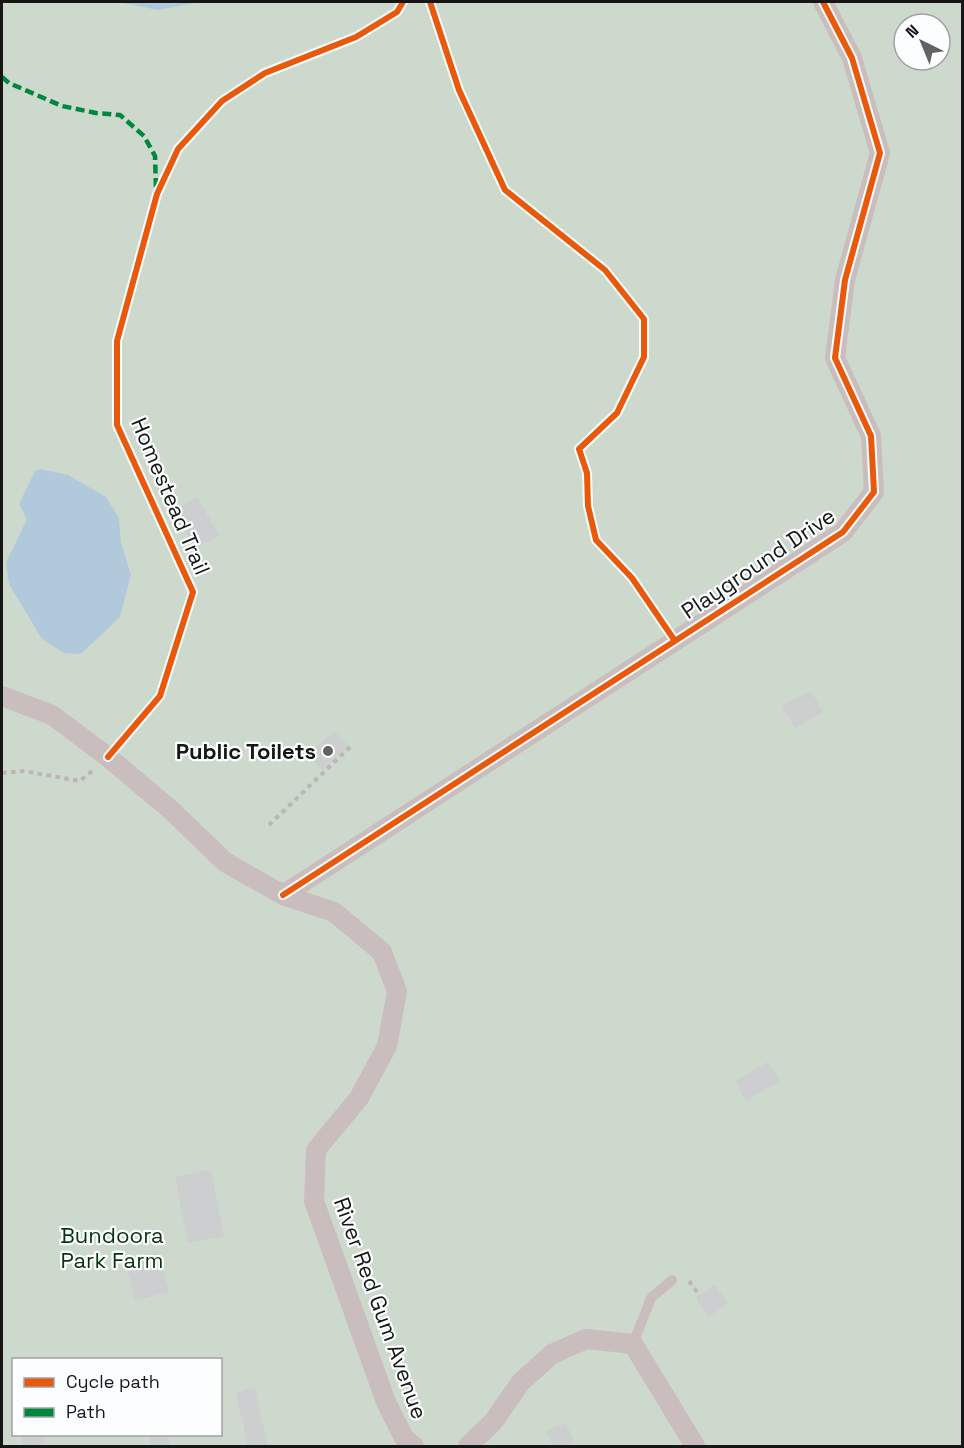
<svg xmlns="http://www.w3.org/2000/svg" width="964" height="1448" viewBox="0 0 964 1448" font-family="'Space Grotesk',sans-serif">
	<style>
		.green { fill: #cdd9cd; fill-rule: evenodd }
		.water { fill: #b1cadb }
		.building { fill: #cdcecf }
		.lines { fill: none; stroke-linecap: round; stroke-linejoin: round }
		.path { stroke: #bdb5b6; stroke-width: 4; stroke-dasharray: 4.5 4.5; stroke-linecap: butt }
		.lane { stroke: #c9bdbe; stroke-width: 10 }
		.street { stroke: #c9bdbe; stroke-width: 20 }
		.quiet { stroke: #00873e; stroke-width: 4.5; stroke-dasharray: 9 4.5; stroke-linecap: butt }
		.cycleway-casing { stroke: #fcfdff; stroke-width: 10 }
		.cycleway { stroke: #e8590c; stroke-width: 6 }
		.poi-dot { fill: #626263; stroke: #fcfdff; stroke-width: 2 }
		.labels { text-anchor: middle; stroke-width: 4.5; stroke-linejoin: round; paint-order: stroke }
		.street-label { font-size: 22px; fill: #161617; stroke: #fcfdff }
		.poi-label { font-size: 22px; font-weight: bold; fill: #161617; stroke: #fcfdff; text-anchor: end }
		.park-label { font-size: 22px; fill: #08340c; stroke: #fcfdff }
	</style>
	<rect width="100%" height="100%" fill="#f0f0f1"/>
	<path class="green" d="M2,2H962V1446H2ZM904,24H940V60H904ZM14,1360H220V1434H14Z"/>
	<path class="water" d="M119,2H201L158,10Z
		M40,469L68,475L106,497L119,518L121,543L131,575L120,617L82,653L75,654L64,653L42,639L9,584L6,563L27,519L19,504L35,471Z"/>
	<path class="building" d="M197,497L219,535L195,549L173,511Z
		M811,691L823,712L795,728L782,706Z
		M334,731L349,746L323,770L308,755Z
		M768,1062L780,1081L746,1101L735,1081Z
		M211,1170L224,1236L188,1243L175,1177Z
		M159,1251L169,1292L135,1300L125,1260Z
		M715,1285L728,1303L709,1317L696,1299Z
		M255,1388L268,1446H248L236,1393Z
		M566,1423L574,1442L563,1446H553L546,1431Z
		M30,1434H42L45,1444L24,1446L21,1437Z
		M149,1434H167L170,1446H152Z"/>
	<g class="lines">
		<path class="path" d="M2,773L24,771L80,781L92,771
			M269,825L350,747
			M689,1281L700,1296"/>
		<path class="lane" d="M633,1344L651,1298L672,1280"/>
		<path class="street" d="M2,696L52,715L108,757L171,810L225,862L283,895L334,912L382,952L397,991L387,1046L359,1098L316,1150L314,1201L386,1402L404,1438L414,1446
			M283,895L843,532L874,492L871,436L835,358L845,280L880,153L852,58L823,2
			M468,1446L493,1422L521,1382L552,1354L586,1339L633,1344L695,1446"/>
		<path class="quiet" d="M2,77L9,83L62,106L96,113L120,115L144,136L155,156L156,188"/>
		<g class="cycleway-casing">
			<path id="cycleway" d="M430,2L459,90L505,190L605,270L644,319V357L617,413L579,449L587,473L588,506L596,540L632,578L675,641
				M108,757L160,696L193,592L117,425V341L157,194L178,149L222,101L265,73L356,37L397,12L403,2
				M283,895L843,532L874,492L871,436L835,358L845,280L880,153L852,58L823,2"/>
		</g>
		<use href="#cycleway" class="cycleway"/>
	</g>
	<circle class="poi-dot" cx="328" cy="751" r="6"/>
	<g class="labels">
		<g class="street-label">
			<text transform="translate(171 496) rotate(67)" y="8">Homestead Trail</text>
			<text transform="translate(758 563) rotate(-34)" y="8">Playground Drive</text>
			<text transform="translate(381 1308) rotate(70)" y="8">River Red Gum Avenue</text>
		</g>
		<g class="poi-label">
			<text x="316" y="759">Public Toilets</text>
		</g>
		<g class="park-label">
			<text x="112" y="1243">Bundoora<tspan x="112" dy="25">Park Farm</tspan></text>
		</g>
	</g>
	<rect width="964" height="1448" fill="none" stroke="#161617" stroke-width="6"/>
	<rect x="12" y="1358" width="210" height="78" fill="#fcfdff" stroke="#a0a1a2" stroke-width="1.5"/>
	<rect x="24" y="1378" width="30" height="9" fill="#e8590c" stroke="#a0a1a2" stroke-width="1.5"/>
	<text x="66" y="1388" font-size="18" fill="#161617">Cycle path</text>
	<rect x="24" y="1408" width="30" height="9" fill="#00873e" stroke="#a0a1a2" stroke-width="1.5"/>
	<text x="66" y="1418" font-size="18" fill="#161617">Path</text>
	<g transform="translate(922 42) rotate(317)"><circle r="28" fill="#fcfdff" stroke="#a0a1a2" stroke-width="1.5"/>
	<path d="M0-4.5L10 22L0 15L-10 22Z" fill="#626263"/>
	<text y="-9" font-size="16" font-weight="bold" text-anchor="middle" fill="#161617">N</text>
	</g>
</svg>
